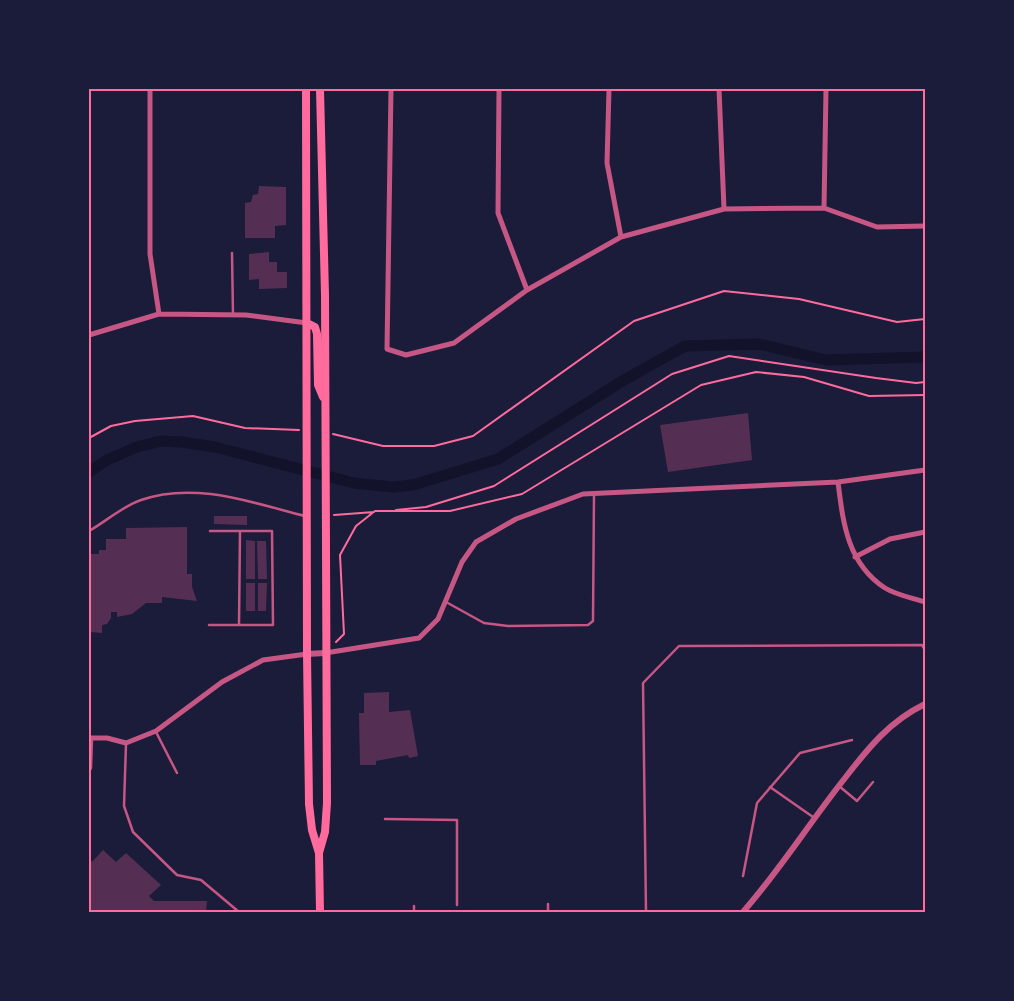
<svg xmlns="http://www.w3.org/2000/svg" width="1014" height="1001" viewBox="0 0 1014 1001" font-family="Jost,sans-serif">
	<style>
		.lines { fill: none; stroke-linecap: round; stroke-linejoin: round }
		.canal { stroke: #12122b; stroke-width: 11 }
		.building { fill: #542f53 }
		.path { stroke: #ff6b9d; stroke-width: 2 }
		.service { stroke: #c65784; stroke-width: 2.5 }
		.minor { stroke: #c65784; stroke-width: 5 }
		.tertiary { stroke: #c65784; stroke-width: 6 }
		.secondary { stroke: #ff6b9d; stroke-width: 8 }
		.neatline { fill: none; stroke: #ff6b9d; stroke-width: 2 }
	</style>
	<rect width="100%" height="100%" fill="#1b1b3a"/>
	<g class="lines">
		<path class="canal" d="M89,472L107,460L137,447L161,441L182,442L215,447L354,483L393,487L413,485L498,459L624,380L685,346L759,344L826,360L925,357"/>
	</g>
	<path class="building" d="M259,186L286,187V225L275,226V238H245V203L251,202L253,195L258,194Z
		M269,252V262H277V272H287V288L259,289V279L249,280V254Z
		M748,413L752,460L668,472L660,425Z
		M214,516H247V525L214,524Z
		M187,527V574H192V587L197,601L162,597V603H146L132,614L117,617V612H111V618L107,624L102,625V633L90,632L89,554H99V550H106V539H126V528Z
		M246,540L255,541V579H246Z
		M257,541H266L267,579H258Z
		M246,583H255V611H246Z
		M258,583H267L266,611H258Z
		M389,692V712L410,710L418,756L409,758L408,755L376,761V765H360L359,713H364V693Z
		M103,850L116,862L126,853L161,885L149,896L154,901H207L206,912H89V855L92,862Z"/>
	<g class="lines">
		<path class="path" d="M333,434L383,446H434L473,436L634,321L724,291L799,299L897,322L925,319
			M89,438L111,426L135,421L193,416L245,428L299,430
			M396,510L426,507L494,486L672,374L729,356L876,378L916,383L925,382
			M334,515L374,512
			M336,642L344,634L340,555L356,526L375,511H450L522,494L701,385L756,372L804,377L869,396L925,395"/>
		<path class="service" d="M232,253L233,315
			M89,531C105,522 123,506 141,500C195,481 253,503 305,516
			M446,602L484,623L508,626L588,625L593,621L594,495
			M209,625H273L272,531H210
			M239,625L240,531
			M156,732L177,773
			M126,744L124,806L133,832L177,875L201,880L239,912
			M89,772L91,768L92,739
			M839,786L857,801L873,782
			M770,787L813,817
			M385,819L457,820V905
			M743,876L757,803L800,753L852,740
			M548,904V912
			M414,906V912
			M646,912L643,683L679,646L922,645L925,650"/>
		<path class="minor" d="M150,89V254L159,314
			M391,89L387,349L406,355L454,343L527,290L621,237L724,209L824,208L877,227L925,226
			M499,89L498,213L527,290
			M609,89L607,163L621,237
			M719,89L724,209
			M824,208L826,89
			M89,335L159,314L246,315L307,323
			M838,482C843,522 847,563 885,588C896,595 913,598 925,602
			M855,557L890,539L925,532
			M325,653L419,638L438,619L462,562L476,542L516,519L583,494L838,482L925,470
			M89,738H107L126,743L156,731L222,682L263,660L307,654"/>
		<path class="tertiary" d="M307,654L325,653
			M743,912C780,870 810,822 845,778C869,747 890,721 925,704"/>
		<path class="secondary" d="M306,89L307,654L309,804L312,830L319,853L320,912
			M307,323L315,327L317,334L318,385L323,397
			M319,853L325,832L327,803L325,295L320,89"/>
	</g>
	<rect width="1014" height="1001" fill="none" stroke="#1b1b3a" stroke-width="180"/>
	<rect x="90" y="90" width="834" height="821" class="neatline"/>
</svg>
